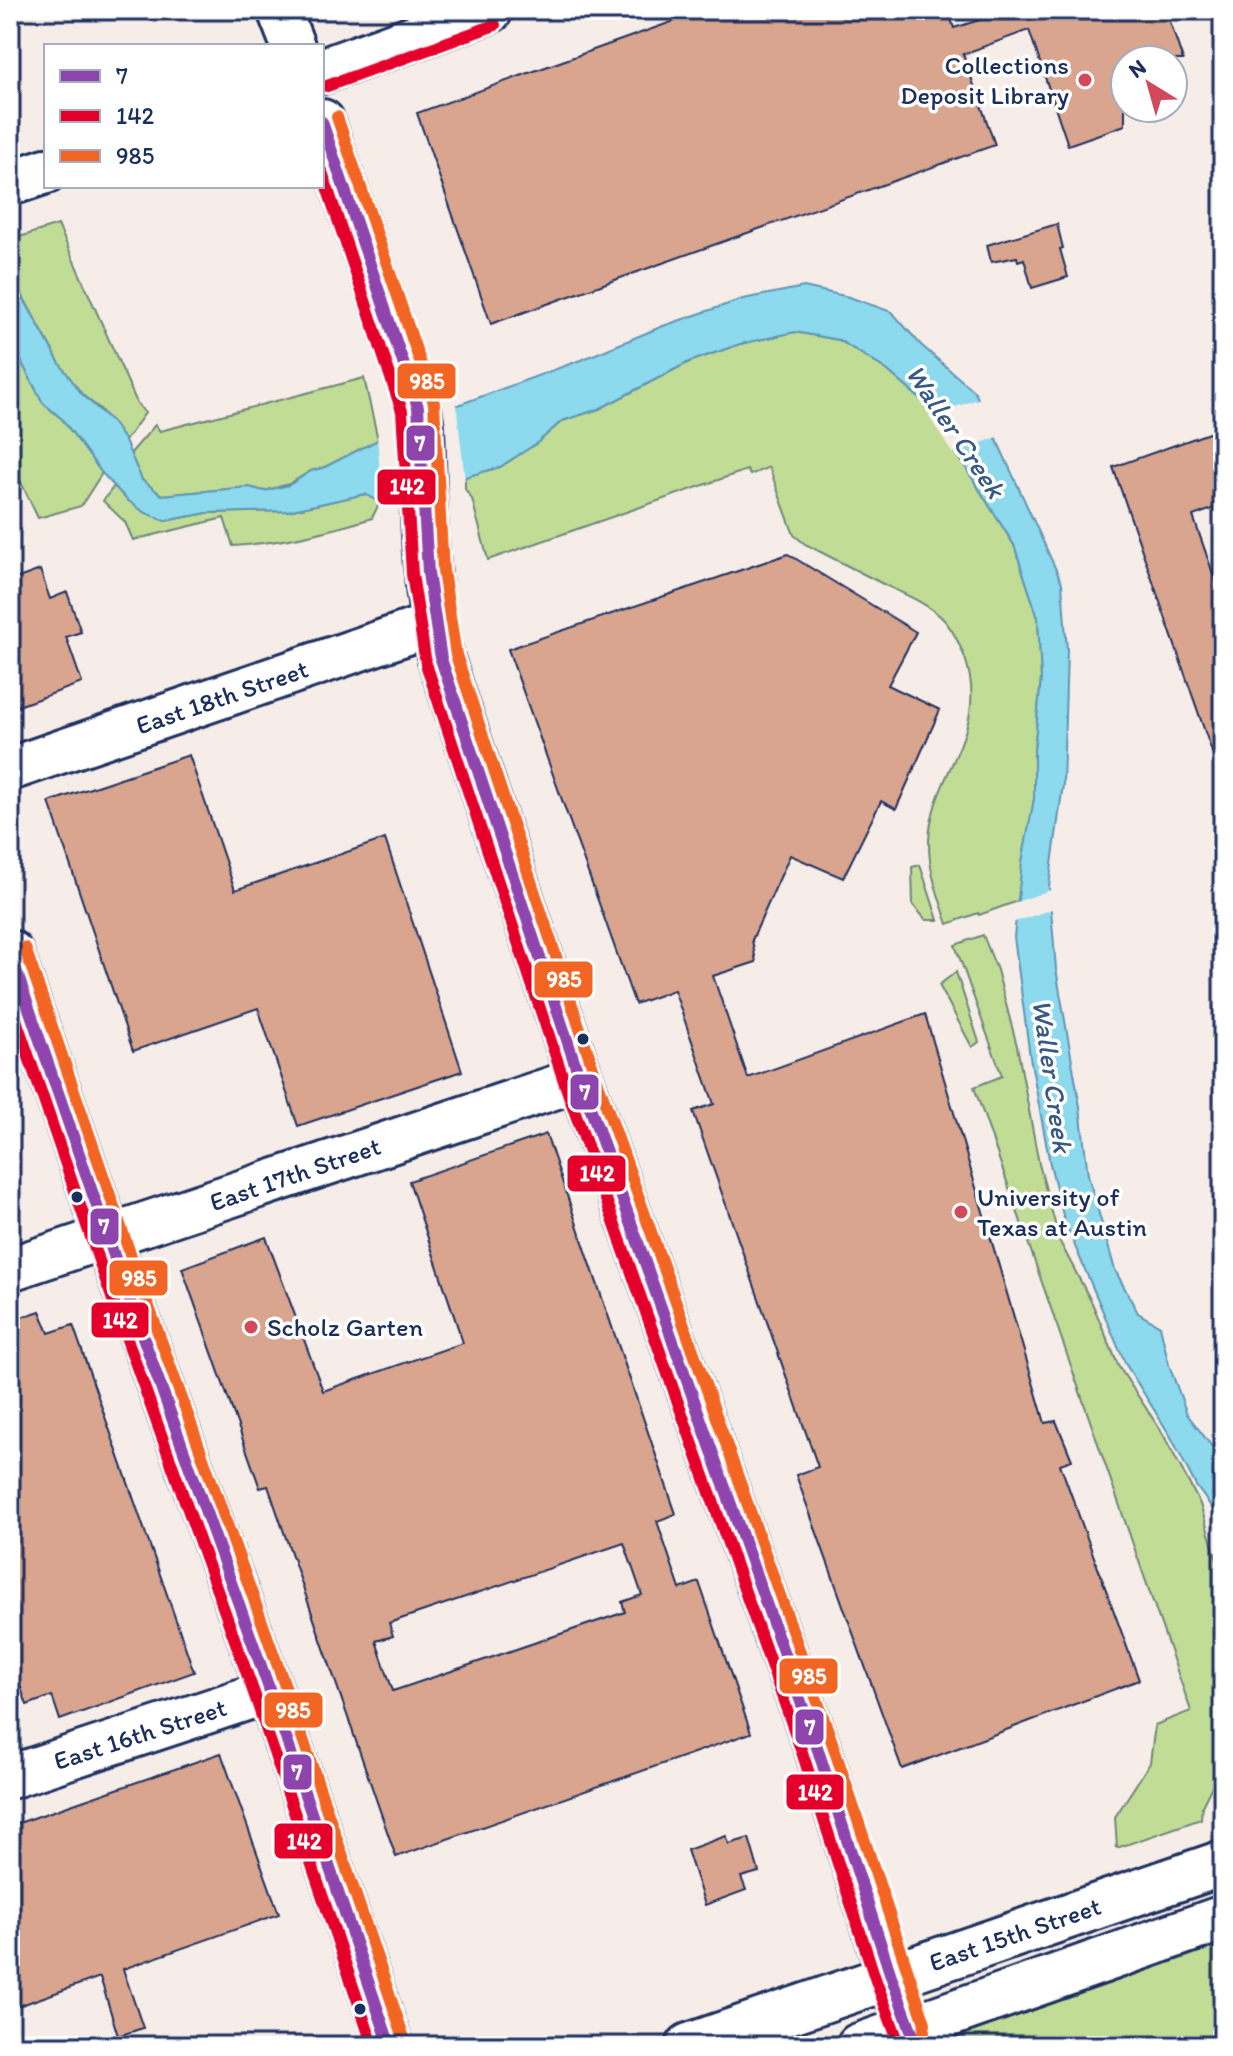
<svg xmlns="http://www.w3.org/2000/svg" width="1233" height="2056" viewBox="0 0 1233 2056" font-family="Itim,sans-serif">
	<style>
		.green { fill: #c1dd95; stroke: #6e867a; stroke-width: 2 }
		.water { fill: #8dd9ed; stroke: #5f95b4; stroke-width: 2 }
		.pier { fill: #f7ede8 }
		.building { fill: #d9a58e; stroke: #1b2f5e; stroke-width: 2; fill-rule: evenodd }
		.lines { fill: none; stroke-linecap: round; stroke-linejoin: round }
		.minor-casing { stroke: #1b2f5e; stroke-width: 48 }
		.major-casing { stroke: #1b2f5e; stroke-width: 50 }
		.minor { stroke: #fff; stroke-width: 42 }
		.major { stroke: #fff; stroke-width: 44 }
		.bus-1-casing { stroke: #fff; stroke-width: 18 }
		.bus-2-casing { stroke: #fff; stroke-width: 18 }
		.bus-3-casing { stroke: #fff; stroke-width: 18 }
		.bus-1 { stroke: #8e44ad; stroke-width: 12 }
		.bus-2 { stroke: #e4002b; stroke-width: 12 }
		.bus-3 { stroke: #f26522; stroke-width: 12 }
		.poi-dot { fill: #d1495b; stroke: #fff; stroke-width: 3 }
		.bus-dot { fill: #1b2f5e; stroke: #fff; stroke-width: 3 }
		.labels { text-anchor: middle; stroke-width: 7; stroke-linejoin: round; paint-order: stroke }
		.poi-label { font-size: 26px; fill: #1b2f5e; stroke: #fff; text-anchor: start }
		.street-label { font-size: 26px; fill: #1b2f5e; stroke: #fff }
		.water-label { font-size: 28px; font-style: italic; fill: #385a82; stroke: #fff }
		.line-badge { stroke: #fff; stroke-width: 3 }
		.badge-label { font-size: 22px; text-anchor: middle; font-weight: bold; fill: #fff }
	</style>
	<rect width="100%" height="100%" fill="#f7ede8"/>
	<filter id="ink" filterUnits="userSpaceOnUse"><feTurbulence type="fractalNoise" baseFrequency=".0125" numOctaves="2"/><feDisplacementMap in="SourceGraphic" scale="16" xChannelSelector="R" yChannelSelector="G"/><feConvolveMatrix kernelMatrix="1 2 1 2 8 2 1 2 1" color-interpolation-filters="sRGB"/></filter>
	<g filter="url(#ink)">
		<path class="green" d="M58,225L137,403L145,413L125,441L100,409L82,395L60,364L10,273V240Z
			M795,332L839,340L887,370L926,404L1014,545L1038,618L1041,679L1034,751V799L1018,901L979,915L978,913L948,924C939,897 928,870 929,841C931,773 991,733 965,658C959,643 952,627 940,616C923,601 901,593 881,583C856,570 830,557 805,544L794,535L769,467L750,475L747,470L488,560L472,499L465,489V476L500,467L537,443L562,421L599,409L689,362L740,344Z
			M10,340L43,403L62,419L102,473L81,506L38,518L10,459Z
			M364,378L378,440L325,467L311,471L289,484L264,491L249,487L161,495L142,480L130,454L155,425L160,431Z
			M114,486L127,500L165,521L207,513L288,511L365,494L380,502L372,518C328,532 279,543 233,546L224,518L133,540L125,522L103,501Z
			M920,865L938,920H926L913,905L912,867Z
			M983,935L997,970L1017,1046L1039,1164L1060,1242L1092,1303L1119,1367L1163,1434L1200,1504L1223,1580V1764L1202,1806L1201,1819L1117,1848L1115,1817L1150,1763L1155,1725L1191,1711L974,1087L1002,1076L955,945Z
			M956,972L979,1042L972,1047L939,985Z
			M1223,1944V2046H955L960,2037L971,2032Z"/>
		<path class="water" d="M10,274L60,364L82,394L112,422L125,441L142,480L162,495L249,487L264,491L289,485L311,471L325,467L378,440L393,429L586,358L663,326L743,299L804,287L849,297L892,312L921,345L975,392L1062,583L1067,650L1063,785L1049,886L1056,969L1080,1107L1088,1175L1115,1270L1138,1313L1160,1326L1169,1365L1187,1414L1213,1448L1223,1480V1523L1196,1486L1171,1437L1125,1363L1065,1223L1050,1164L1030,1057L1014,937L1022,862L1034,799V751L1041,679L1038,618L1014,545L926,404L887,370L839,340L795,332L740,344L689,362L599,409L562,421L537,443L500,467L380,502L365,494L288,511L207,513L165,521L144,512L127,500L102,473L62,419L43,403L10,340Z"/>
		<path class="pier" d="M981,398L998,437L952,453L929,416Z
			M456,402L465,480L378,506L381,486L377,436L391,426Z
			M1053,889L1055,908L1012,923L1014,903Z"/>
		<path class="building" d="M705,10H948L954,28L1011,10H1166L1183,60H1125V125L1068,145L1029,30L963,54L995,145L491,324L417,113Z
			M1057,224L1063,248L1060,249L1068,277L1032,288L1024,259L1018,261L1017,257L991,262L987,245Z
			M1223,428V505L1193,516L1223,602V771L1219,772L1113,467Z
			M788,554L916,632L888,685L940,710L896,809L881,801L843,878L790,855L752,940L756,962L713,976L748,1078L925,1014L1045,1423L1056,1421L1072,1460L1060,1464L1139,1680L902,1769L796,1475L818,1467L693,1111L714,1104L674,990L635,1004L508,649Z
			M40,570L50,599L67,592L81,632L66,637L82,683L10,709V581Z
			M189,755L235,890L385,839L462,1071L298,1126L258,1008L133,1051L49,802Z
			M546,1134L676,1514L657,1521L680,1589L699,1582L751,1733L396,1857L268,1486L260,1488L182,1268L266,1237L323,1391L463,1343L409,1181ZM624,1543L642,1595L622,1602L625,1612L393,1691L376,1641L393,1636L389,1623Z
			M40,1311L49,1333L73,1325L194,1672L60,1720L52,1696L27,1705L10,1657V1321Z
			M221,1753L279,1914L123,1969L143,2028L118,2036L100,1977L10,2009V1826Z
			M726,1836L729,1844L749,1838L759,1872L741,1877L746,1890L705,1905L687,1850Z"/>
		<g class="lines">
			<g class="minor-casing">
				<path id="minor" d="M279,10L293,46
					M10,769L433,624
					M10,1269L580,1079
					M10,1777L270,1691"/>
			</g>
			<g class="major-casing">
				<path id="major" d="M322,71L490,10
					M322,122L418,407L421,428C424,506 423,582 441,659L580,1079L818,1750L891,1976L917,2046
					M10,183L46,171
					M10,953L120,1273L270,1691L390,2046
					M689,2046L1223,1863
					M859,2046L1223,1918"/>
			</g>
			<use href="#minor" class="minor"/>
			<use href="#major" class="major"/>
			<g class="bus-1-casing">
				<path id="bus-1" d="M322,122L418,407L428,573L441,659L580,1079L818,1750L891,1976L917,2046
					M10,953L120,1273L270,1691L390,2046"/>
			</g>
			<g class="bus-2-casing">
				<path id="bus-2" d="M327,86L495,25
					M322,172L402,411L412,574L426,664L565,1084L803,1755L876,1981L900,2046
					M10,1002L105,1278L255,1696L373,2046"/>
			</g>
			<g class="bus-3-casing">
				<path id="bus-3" d="M337,117L434,403L443,571L456,655L595,1074L833,1745L925,2023L923,2038L907,2046
					M25,948L135,1268L285,1686L405,2041"/>
			</g>
			<use href="#bus-1" class="bus-1"/>
			<use href="#bus-2" class="bus-2"/>
			<use href="#bus-3" class="bus-3"/>
		</g>
	</g>
	<g class="poi-dot">
		<circle cx="1085" cy="80" r="8"/>
		<circle cx="961" cy="1212" r="8"/>
		<circle cx="251" cy="1327" r="8"/>
	</g>
	<g class="bus-dot">
		<circle cx="583" cy="1039" r="7"/>
		<circle cx="77" cy="1197" r="7"/>
		<circle cx="360" cy="2009" r="7"/>
	</g>
	<g class="labels">
		<g class="poi-label">
			<text x="1069" y="74" text-anchor="end">Collections<tspan x="1069" dy="30">Deposit Library</tspan></text>
			<text x="977" y="1206">University of<tspan x="977" dy="30">Texas at Austin</tspan></text>
			<text x="267" y="1336">Scholz Garten</text>
		</g>
		<g class="street-label">
			<text transform="translate(222 697) rotate(-19)" y="9">East 18th Street</text>
			<text transform="translate(295 1174) rotate(-19)" y="9">East 17th Street</text>
			<text transform="translate(140 1734) rotate(-18)" y="9">East 16th Street</text>
			<text transform="translate(1015 1934) rotate(-19)" y="9">East 15th Street</text>
		</g>
		<g class="water-label">
			<text transform="translate(956 431) rotate(56)" y="10">Waller Creek</text>
			<text transform="translate(1053 1076) rotate(82)" y="10">Waller Creek</text>
		</g>
	</g>
	<g class="line-badge">
		<rect x="396" y="362" width="61" height="38" rx="8" fill="#f26522"/>
		<rect x="405" y="424" width="31" height="38" rx="8" fill="#8e44ad"/>
		<rect x="376" y="468" width="61" height="38" rx="8" fill="#e4002b"/>
		<rect x="533" y="960" width="61" height="39" rx="8" fill="#f26522"/>
		<rect x="569" y="1073" width="31" height="38" rx="8" fill="#8e44ad"/>
		<rect x="566" y="1154" width="61" height="39" rx="8" fill="#e4002b"/>
		<rect x="89" y="1207" width="31" height="39" rx="8" fill="#8e44ad"/>
		<rect x="108" y="1259" width="61" height="38" rx="8" fill="#f26522"/>
		<rect x="90" y="1301" width="60" height="38" rx="8" fill="#e4002b"/>
		<rect x="778" y="1657" width="61" height="38" rx="8" fill="#f26522"/>
		<rect x="263" y="1691" width="61" height="38" rx="8" fill="#f26522"/>
		<rect x="794" y="1708" width="31" height="38" rx="8" fill="#8e44ad"/>
		<rect x="282" y="1753" width="31" height="38" rx="8" fill="#8e44ad"/>
		<rect x="785" y="1773" width="60" height="38" rx="8" fill="#e4002b"/>
		<rect x="273" y="1822" width="61" height="38" rx="8" fill="#e4002b"/>
	</g>
	<g class="badge-label">
		<text x="427" y="389">985</text>
		<text x="420" y="451">7</text>
		<text x="407" y="494">142</text>
		<text x="564" y="987">985</text>
		<text x="585" y="1100">7</text>
		<text x="597" y="1181">142</text>
		<text x="104" y="1234">7</text>
		<text x="139" y="1286">985</text>
		<text x="120" y="1328">142</text>
		<text x="809" y="1684">985</text>
		<text x="293" y="1718">985</text>
		<text x="810" y="1735">7</text>
		<text x="297" y="1780">7</text>
		<text x="815" y="1800">142</text>
		<text x="304" y="1849">142</text>
	</g>
	<rect width="1233" height="2056" fill="none" stroke="#fff" stroke-width="40"/>
	<rect x="20" y="20" width="1193" height="2016" fill="none" stroke="#1b2f5e" stroke-width="3" filter="url(#ink)"/>
	<rect x="44" y="44" width="280" height="144" fill="#ffffff" stroke="#a4acbf" stroke-width="2"/>
	<rect x="60" y="70" width="40" height="12" fill="#8e44ad" stroke="#a4acbf" stroke-width="2"/>
	<text x="116" y="84" font-size="24" fill="#1b2f5e">7</text>
	<rect x="60" y="110" width="40" height="12" fill="#e4002b" stroke="#a4acbf" stroke-width="2"/>
	<text x="116" y="124" font-size="24" fill="#1b2f5e">142</text>
	<rect x="60" y="150" width="40" height="12" fill="#f26522" stroke="#a4acbf" stroke-width="2"/>
	<text x="116" y="164" font-size="24" fill="#1b2f5e">985</text>
	<g transform="translate(1149 84) rotate(323)"><circle r="38" fill="#ffffff" stroke="#a4acbf" stroke-width="2"/>
	<path d="M0-6L14 30L0 20L-14 30Z" fill="#d1495b"/>
	<text y="-12" font-size="22" font-weight="bold" text-anchor="middle" fill="#1b2f5e">N</text>
	</g>
</svg>
